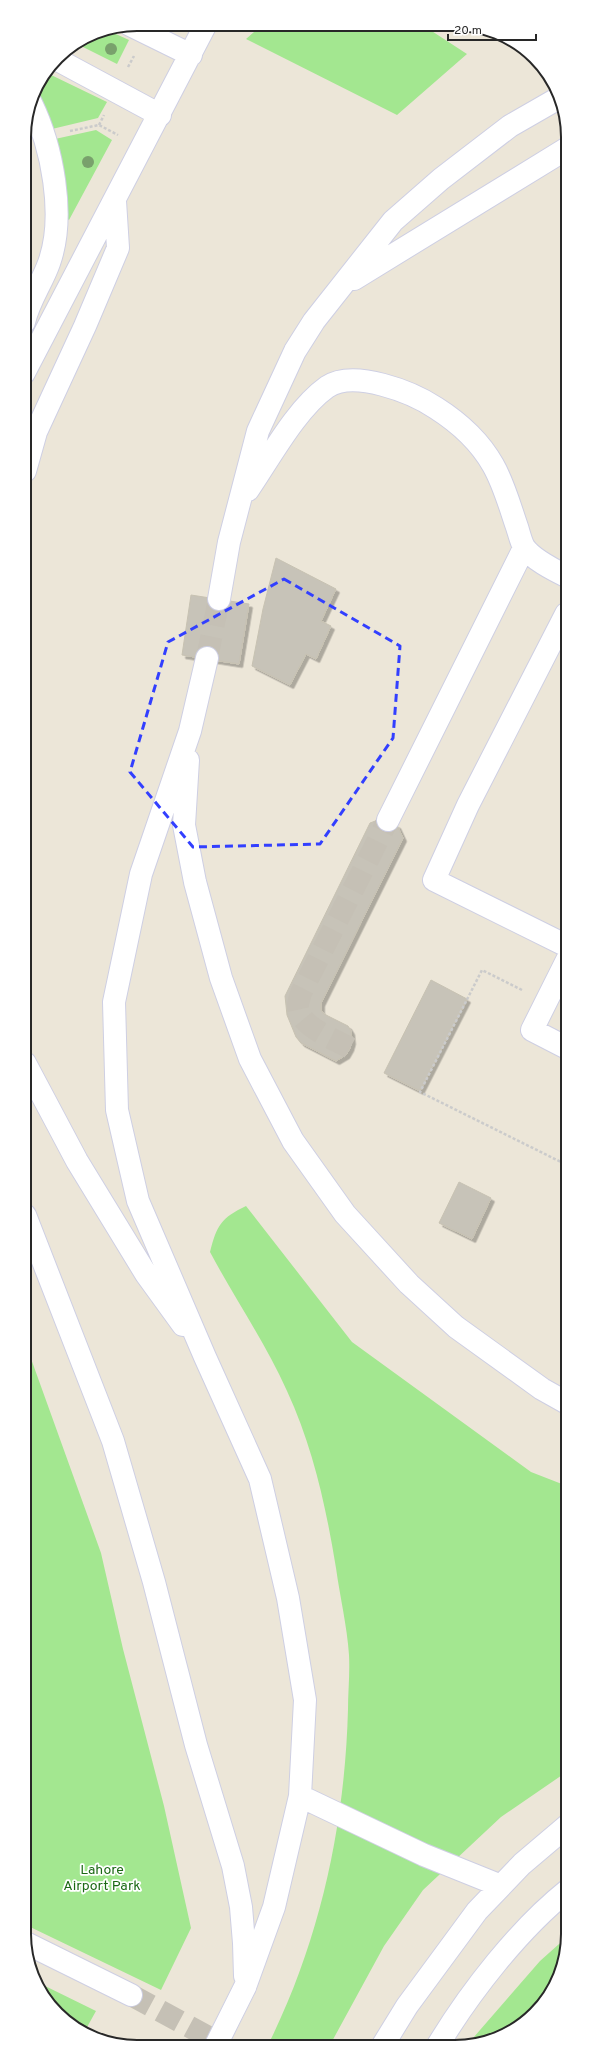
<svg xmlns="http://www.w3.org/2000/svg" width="592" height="2071" viewBox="0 0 592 2071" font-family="Overpass,sans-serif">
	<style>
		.green { fill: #a3e790 }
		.building { fill: #c7c3b8; stroke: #c7c2b2; filter: url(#shadow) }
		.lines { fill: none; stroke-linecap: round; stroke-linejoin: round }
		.minor-tunnel { stroke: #c5c0b5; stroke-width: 22; stroke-dasharray: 22 11; stroke-linecap: butt }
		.minor-casing { stroke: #cecfe3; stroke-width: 24 }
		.path { stroke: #cbcbcb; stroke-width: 2.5; stroke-dasharray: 3 2; stroke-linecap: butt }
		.minor { stroke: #fff; stroke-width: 22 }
		.minor-bridge-casing { stroke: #cecfe3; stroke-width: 24; stroke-linecap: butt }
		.minor-bridge { stroke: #fff; stroke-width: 22 }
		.tree { fill: #79a16c }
		.marked { fill: none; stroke: #323fff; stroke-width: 3; stroke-dasharray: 8 5; stroke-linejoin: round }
		.labels { text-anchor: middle; stroke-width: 3.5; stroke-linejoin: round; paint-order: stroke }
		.park-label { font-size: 14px; fill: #1b6914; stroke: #fff }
		.rim { fill: none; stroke: #282828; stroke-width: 2 }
	</style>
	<defs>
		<filter id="shadow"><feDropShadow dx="3.5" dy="3.5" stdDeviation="0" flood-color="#0004"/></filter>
	</defs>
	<rect width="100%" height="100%" fill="#ece6d8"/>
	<path class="green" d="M262,25L424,26L467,54L397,115L246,39Z
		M107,30L129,40L117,64L77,44L94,33Z
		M47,73L107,102L98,118L52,129L33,93Z
		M96,130L112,140L69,220L63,217L55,139Z
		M246,1206L352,1342L531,1472L567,1486L568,1771L501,1817L423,1890L384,1946L330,2045H268C320,1941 345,1825 348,1709C348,1692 350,1673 349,1655C347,1626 340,1597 336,1568C326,1507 313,1447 287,1391C265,1342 235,1299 210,1252C217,1225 221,1218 246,1206Z
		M25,1342L101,1553L123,1649L164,1806L191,1928L161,1990L26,1925Z
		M568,1936C568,1987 520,2045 467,2045L540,1961Z
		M41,1984L96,2011L86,2029L57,2014Z"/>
	<path class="building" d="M276,558L336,589L321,621L331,626L316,659L306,654L290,685L252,666L263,609Z
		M191,595L249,604L239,664L182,655Z
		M378,820L397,825L403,838L321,1003V1010L324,1014L348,1026L351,1031L352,1041L350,1048L346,1055L336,1061L301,1043L296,1037L287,1015L285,996L370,823Z
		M431,980L467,999L420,1091L384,1073Z
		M459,1182L491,1198L472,1239L439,1223Z"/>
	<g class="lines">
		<path class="minor-tunnel" d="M207,658L219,599
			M350,1048C334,1039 298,1026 298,1006C298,1002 300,997 301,993L388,820
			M131,1995L223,2045"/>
		<g class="minor-casing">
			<path id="minor" d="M130,25L191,55
				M56,59L160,115
				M354,279L566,149
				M24,322C29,300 42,283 49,263C66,216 52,146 31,103
				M24,373L206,24
				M25,471L36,432L85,326L118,248L115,201
				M248,490C270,458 296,409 327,387C354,369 412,392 436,408C458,422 480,442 493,465C504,484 510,507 517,527C519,533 521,542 524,547C532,559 554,570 566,576
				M219,599L229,542L258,431L295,351L314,321L393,221L441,179L510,126L557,99
				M566,614L468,805L434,880L567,946
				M207,658L190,731L141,874L114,1002L117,1110L138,1201L205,1357L260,1479L288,1598L305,1700L300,1796L274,1907L245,1987
				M188,760L184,825L195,882L221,978L250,1059L293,1141L345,1214L409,1284L456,1327L542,1389L567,1403
				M388,820L524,548
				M567,960L532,1030L567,1048
				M25,1063L77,1161L146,1274L183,1325
				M25,1215L113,1441L154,1582L196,1745L233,1866L241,1907L244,1943L245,1976
				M300,1796L424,1855L501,1886
				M26,1943L131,1995
				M383,2045L407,2006L477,1911L522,1864L568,1825
				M438,2045C470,1992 519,1929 568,1890"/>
		</g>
		<path class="path" d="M128,67L134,56
			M99,125L104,115
			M70,131L99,125L118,135
			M522,990L482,970L420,1092L567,1165"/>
		<use href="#minor" class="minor"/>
		<g class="minor-bridge-casing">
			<path id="minor-bridge" d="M216,2045L245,1987"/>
		</g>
		<use href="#minor-bridge" class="minor-bridge"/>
	</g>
	<g class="tree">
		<circle cx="111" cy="49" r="6"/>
		<circle cx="88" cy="162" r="6"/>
	</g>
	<path class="marked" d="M284,579L400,646L393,738L320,844L193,847L130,772L168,642Z"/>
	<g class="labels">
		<g class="park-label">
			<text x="102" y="1874">Lahore<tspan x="102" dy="16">Airport Park</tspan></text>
		</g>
	</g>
	<path d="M0 0H592V2071H0ZM137 31H455A106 106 0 0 1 561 137V1934A106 106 0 0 1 455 2040H137A106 106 0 0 1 31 1934V137A106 106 0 0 1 137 31Z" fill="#fff" fill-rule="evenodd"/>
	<path class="rim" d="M137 31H455A106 106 0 0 1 561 137V1934A106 106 0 0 1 455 2040H137A106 106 0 0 1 31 1934V137A106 106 0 0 1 137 31Z"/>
	<path d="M448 34v6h88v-6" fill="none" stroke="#282828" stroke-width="2"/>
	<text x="454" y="34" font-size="12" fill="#282828" stroke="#ffffff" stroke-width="3" paint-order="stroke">20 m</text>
</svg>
